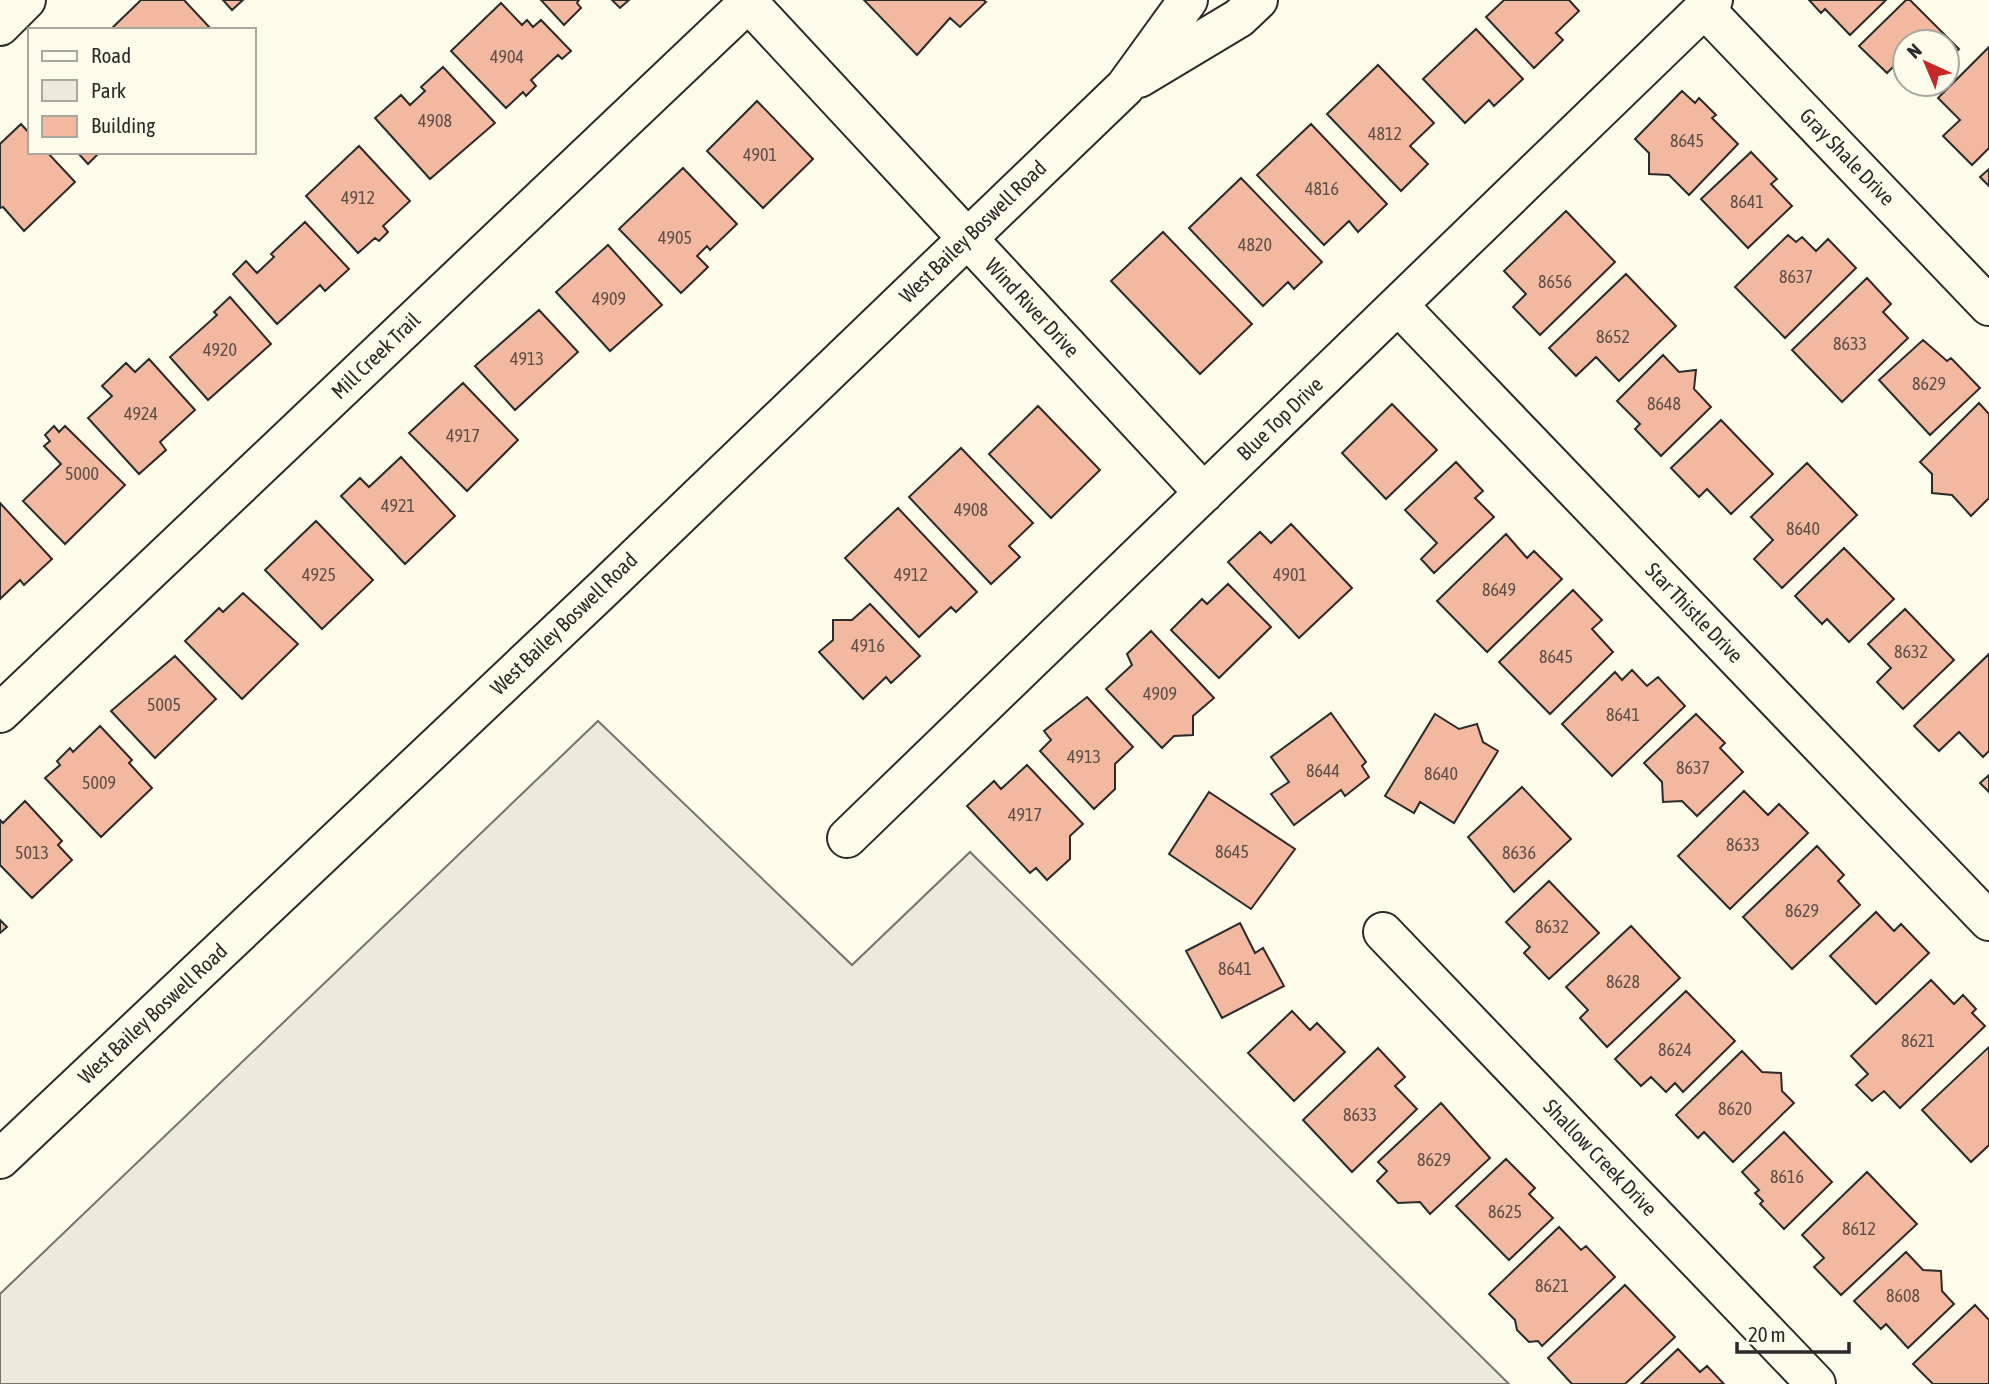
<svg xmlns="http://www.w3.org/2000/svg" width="1989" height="1384" viewBox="0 0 1989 1384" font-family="'Asap Condensed',sans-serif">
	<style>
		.green { fill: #ecebdb; stroke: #74746e; stroke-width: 2 }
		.building { fill: #f2b8a0; stroke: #2b2b2b; stroke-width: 2 }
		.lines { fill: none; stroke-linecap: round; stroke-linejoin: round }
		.minor-casing { stroke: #2b2b2b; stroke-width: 42 }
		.major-casing { stroke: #2b2b2b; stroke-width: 42 }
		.minor { stroke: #fdfbea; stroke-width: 38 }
		.major { stroke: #fdfbea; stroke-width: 38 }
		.labels { text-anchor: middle; stroke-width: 5; stroke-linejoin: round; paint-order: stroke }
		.number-label { font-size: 18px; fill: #5d4e48 }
		.street-label { font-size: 21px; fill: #2b2b2b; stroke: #fdfbea }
	</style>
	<rect width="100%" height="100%" fill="#fdfbea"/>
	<path class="green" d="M598,721L852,965L970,852L1509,1384H0V1294Z"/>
	<path class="building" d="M141,0H184L212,30H110Z
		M223,0H243L232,10Z
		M541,0H579L577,3L581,8L564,25Z
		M612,0H629L620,8Z
		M864,0H983L986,2L960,27L950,18L917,55Z
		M1504,0H1569L1579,11L1556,33L1563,40L1534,68L1486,17Z
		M1809,0H1886L1850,35L1825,9L1821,13Z
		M1906,0H1910L1959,49L1947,62V42H1905V79L1893,67L1887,73L1859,46Z
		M501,3L522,25L527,20L533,27L541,20L571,51L562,59L558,55L531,80L536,86L526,96L523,92L506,108L451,51Z
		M1476,29L1523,79L1494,106L1489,100L1465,123L1423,79Z
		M1989,47V148L1972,165L1943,136L1960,120L1938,98Z
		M1378,65L1434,123L1410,146L1428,164L1401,191L1327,114Z
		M443,67L495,123L430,179L375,118L401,95L410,105L425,91L421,87Z
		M1910,84H1925L1918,91Z
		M1682,91L1695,103L1699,98L1716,115L1712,118L1738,144L1689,195L1669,175L1649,174V153L1635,139Z
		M757,101L813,159L763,208L707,151Z
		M21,124L30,134V152H47L75,182L24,231L3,207L0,208V144Z
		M1311,124L1387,204L1358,232L1349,221L1324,245L1257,175Z
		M359,146L410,201L383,226L388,232L379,241L375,238L358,253L306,196Z
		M77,152H100L88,164Z
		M1751,152L1777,179L1771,184L1792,206L1748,248L1701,199Z
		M683,168L737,224L710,250L707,246L697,256L708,267L681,293L619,229Z
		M1989,169V186L1980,177Z
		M1241,178L1322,262L1294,289L1288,282L1263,306L1189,228Z
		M1566,211L1615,262L1540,335L1513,307L1526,294L1504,271Z
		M305,222L349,269L325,291L320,285L277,324L233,274L246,261L257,273L274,257L271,254Z
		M1163,232L1252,324L1200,374L1111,281Z
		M1788,235L1796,242L1802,237L1816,251L1828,239L1856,268L1785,338L1735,287Z
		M608,245L662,305L610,351L556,292Z
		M1626,274L1676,326L1619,381L1596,357L1576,376L1549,348Z
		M1867,278L1891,304L1883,312L1908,338L1842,402L1792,350Z
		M230,297L271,344L208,400L170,357L217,315L214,312Z
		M539,310L578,352L515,410L475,366Z
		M1923,340L1947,361L1951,358L1980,388L1930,435L1879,380Z
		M1663,355L1679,372L1696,370L1694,389L1711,407L1661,456L1635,429L1640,424L1617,401Z
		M149,359L195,410L160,442L166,450L139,474L88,418L112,396L102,386L126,363L135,372Z
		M463,383L518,440L467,491L409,433Z
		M1979,403L1989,414V498L1971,516L1952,495L1932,493V474L1920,462Z
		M1392,404L1437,450L1386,499L1342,453Z
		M1038,406L1100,470L1051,518L989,454Z
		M1721,420L1773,474L1731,514L1707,489L1699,497L1671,468Z
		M54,426L59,432L65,426L125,485L65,544L23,501L61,464L44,446L50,441L45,435Z
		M961,448L1033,523L1009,546L1020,557L991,584L909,497Z
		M401,457L455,516L405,564L341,496L360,478L369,487Z
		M1456,462L1483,491L1475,498L1494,517L1434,573L1421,559L1437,543L1405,510Z
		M1807,463L1857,515L1782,588L1754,559L1773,540L1751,517Z
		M0,503L52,559L24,585L20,580L0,599Z
		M898,508L977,592L956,612L951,607L919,637L845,558Z
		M316,521L373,580L322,629L265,570Z
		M1291,524L1352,588L1299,638L1228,562L1260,532L1271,543Z
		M1506,534L1527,558L1534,551L1562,579L1487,652L1437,601Z
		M1844,548L1894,599L1849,642L1827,619L1822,624L1795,596Z
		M1228,584L1271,627L1219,678L1171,630L1202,599L1207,604Z
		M1573,590L1602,620L1592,629L1613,652L1550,714L1499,662Z
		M243,593L298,644L242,699L185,641L219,608L223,612Z
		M870,604L920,656L891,683L886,677L863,699L819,652L833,640V620H852Z
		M1905,609L1954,660L1903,709L1877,682L1891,668L1868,644Z
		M1151,631L1214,698L1193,716V735L1174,736L1162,748L1106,689L1132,665L1127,654Z
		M1989,654V751L1983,757L1959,732L1939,751L1914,726Z
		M175,656L216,699L155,758L111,711Z
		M1632,670L1647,686L1658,677L1685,706L1612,776L1562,724L1615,672L1622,680Z
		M1087,697L1133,747L1115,764V789L1094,809L1040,751L1051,740L1044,731Z
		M1331,713L1366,762L1362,766L1369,777L1345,796L1341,790L1294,825L1271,794L1289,782L1271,757Z
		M1435,714L1459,729L1477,724L1483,742L1498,751L1454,823L1420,802L1414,813L1385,796Z
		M1696,714L1725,743L1720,748L1743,772L1697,816L1682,801L1663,802L1662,782L1644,763Z
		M100,726L132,760L129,763L152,788L101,837L45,778L60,765L57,761L70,748L73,752Z
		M1027,765L1083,824L1070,836V859L1047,880L1036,868L1030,873L967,806L994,781L1001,789Z
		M1989,775V792L1980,783Z
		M1522,787L1571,839L1514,892L1468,837Z
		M1744,791L1768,815L1779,804L1808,833L1730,909L1678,856Z
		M1209,792L1295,849L1251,909L1169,854Z
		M25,801L62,841L58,845L72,860L32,898L0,865V820L3,823Z
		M1817,846L1844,875L1838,881L1860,905L1792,969L1743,917Z
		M1549,881L1599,933L1549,979L1524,953L1530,947L1506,922Z
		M1876,912L1894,931L1901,924L1929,953L1876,1004L1830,956Z
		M0,920L7,927L0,933Z
		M1240,923L1255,953L1263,948L1284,986L1222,1018L1186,951Z
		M1631,926L1680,978L1607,1047L1580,1018L1588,1010L1566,987Z
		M1931,980L1954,1004L1963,995L1976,1009L1972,1013L1985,1026L1900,1108L1884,1091L1872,1101L1856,1085L1868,1074L1851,1056Z
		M1686,991L1735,1041L1683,1092L1675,1083L1666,1092L1651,1077L1641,1086L1615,1059Z
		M1292,1011L1310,1030L1317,1023L1345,1052L1294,1101L1248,1053Z
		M1989,1047V1145L1971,1162L1922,1110Z
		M1378,1048L1405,1077L1395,1086L1417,1109L1352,1172L1303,1120Z
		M1742,1051L1762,1072L1781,1073L1782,1091L1794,1103L1733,1162L1704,1132L1698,1138L1676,1115Z
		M1441,1103L1490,1158L1430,1214L1420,1202L1398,1203L1377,1181L1387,1171L1378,1162Z
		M1784,1132L1832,1182L1784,1229L1760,1204L1763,1201L1755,1193L1759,1190L1742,1172Z
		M1506,1159L1535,1188L1529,1194L1553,1218L1509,1260L1456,1206Z
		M1867,1172L1917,1224L1841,1295L1814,1267L1824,1258L1802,1235Z
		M1559,1227L1581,1250L1586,1246L1615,1277L1542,1346L1538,1341L1529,1342L1517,1330L1515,1320L1489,1294Z
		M1906,1252L1923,1270L1941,1271L1942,1291L1954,1304L1908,1348L1886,1324L1881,1329L1854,1301Z
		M1625,1285L1675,1337L1625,1384H1572L1548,1358Z
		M1975,1305L1989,1320V1384H1933L1913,1364Z
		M1678,1349L1700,1372L1707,1366L1724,1384H1641Z"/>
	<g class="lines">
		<g class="minor-casing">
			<path id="minor" d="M746,0L1204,493
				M1705,9L1989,306
				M0,26L26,0
				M1398,305L1989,921
				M0,713L751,0
				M847,838L1713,0
				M1383,932L1816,1384"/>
		</g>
		<g class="major-casing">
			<path id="major" d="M1139,78L1239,18L1258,0
				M0,1159L604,588L1125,87L1188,0"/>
		</g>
		<use href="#minor" class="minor"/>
		<use href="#major" class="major"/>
	</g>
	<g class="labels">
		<g class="number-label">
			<text x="507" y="63">4904</text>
			<text x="435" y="127">4908</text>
			<text x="1385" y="140">4812</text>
			<text x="1687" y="147">8645</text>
			<text x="760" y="161">4901</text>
			<text x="1322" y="195">4816</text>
			<text x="358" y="204">4912</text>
			<text x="1747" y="208">8641</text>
			<text x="675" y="244">4905</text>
			<text x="1255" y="251">4820</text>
			<text x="1796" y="283">8637</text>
			<text x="1555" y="288">8656</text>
			<text x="609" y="305">4909</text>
			<text x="1613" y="343">8652</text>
			<text x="1850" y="350">8633</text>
			<text x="220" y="356">4920</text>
			<text x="527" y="365">4913</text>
			<text x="1929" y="390">8629</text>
			<text x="1664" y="410">8648</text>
			<text x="141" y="420">4924</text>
			<text x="463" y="442">4917</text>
			<text x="82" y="480">5000</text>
			<text x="398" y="512">4921</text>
			<text x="971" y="516">4908</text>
			<text x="1803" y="535">8640</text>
			<text x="319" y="581">4925</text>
			<text x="911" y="581">4912</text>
			<text x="1290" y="581">4901</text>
			<text x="1499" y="596">8649</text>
			<text x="868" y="652">4916</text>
			<text x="1911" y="658">8632</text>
			<text x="1556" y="663">8645</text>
			<text x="1160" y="700">4909</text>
			<text x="164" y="711">5005</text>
			<text x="1623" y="721">8641</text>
			<text x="1084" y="763">4913</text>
			<text x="1693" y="774">8637</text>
			<text x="1323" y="777">8644</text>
			<text x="1441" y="780">8640</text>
			<text x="99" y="789">5009</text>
			<text x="1025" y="821">4917</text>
			<text x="1743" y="851">8633</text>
			<text x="1232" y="858">8645</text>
			<text x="32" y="859">5013</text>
			<text x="1519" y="859">8636</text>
			<text x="1802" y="917">8629</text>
			<text x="1552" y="933">8632</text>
			<text x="1235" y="975">8641</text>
			<text x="1623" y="988">8628</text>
			<text x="1918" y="1047">8621</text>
			<text x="1675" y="1056">8624</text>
			<text x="1735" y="1115">8620</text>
			<text x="1360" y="1121">8633</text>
			<text x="1434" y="1166">8629</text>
			<text x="1787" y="1183">8616</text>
			<text x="1505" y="1218">8625</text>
			<text x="1859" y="1235">8612</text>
			<text x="1552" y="1292">8621</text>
			<text x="1903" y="1302">8608</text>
		</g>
		<g class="street-label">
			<text transform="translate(1847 157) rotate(46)" y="7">Gray Shale Drive</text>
			<text transform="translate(973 232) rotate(-44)" y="7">West Bailey Boswell Road</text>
			<text transform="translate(1032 308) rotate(47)" y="7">Wind River Drive</text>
			<text transform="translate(376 356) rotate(-44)" y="7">Mill Creek Trail</text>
			<text transform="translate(1280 419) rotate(-44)" y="7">Blue Top Drive</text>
			<text transform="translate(1694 613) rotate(46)" y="7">Star Thistle Drive</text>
			<text transform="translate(564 624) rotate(-44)" y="7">West Bailey Boswell Road</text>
			<text transform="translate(153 1014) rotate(-43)" y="7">West Bailey Boswell Road</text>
			<text transform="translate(1600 1158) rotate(46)" y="7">Shallow Creek Drive</text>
		</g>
	</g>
	<rect x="28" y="28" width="228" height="126" fill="#fdfbea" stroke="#a9a89e" stroke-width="2"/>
	<rect x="42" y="51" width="35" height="10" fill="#fdfbea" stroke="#a9a89e" stroke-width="2"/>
	<text x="91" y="63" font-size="21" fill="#2b2b2b">Road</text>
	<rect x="42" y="80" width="35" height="21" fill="#ecebdb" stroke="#a9a89e" stroke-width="2"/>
	<text x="91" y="98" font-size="21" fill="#2b2b2b">Park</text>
	<rect x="42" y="116" width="35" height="21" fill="#f2b8a0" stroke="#a9a89e" stroke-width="2"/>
	<text x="91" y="133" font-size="21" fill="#2b2b2b">Building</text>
	<g transform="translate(1926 63) rotate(316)"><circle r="33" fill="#fdfbea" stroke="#a9a89e" stroke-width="2"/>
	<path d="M0-5L12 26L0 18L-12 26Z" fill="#c62828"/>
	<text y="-10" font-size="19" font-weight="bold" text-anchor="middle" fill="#2b2b2b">N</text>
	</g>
	<path d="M1737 1342v10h112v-10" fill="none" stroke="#2b2b2b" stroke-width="3.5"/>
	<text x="1748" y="1342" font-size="21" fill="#2b2b2b" stroke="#fdfbea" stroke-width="5" paint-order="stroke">20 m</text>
</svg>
